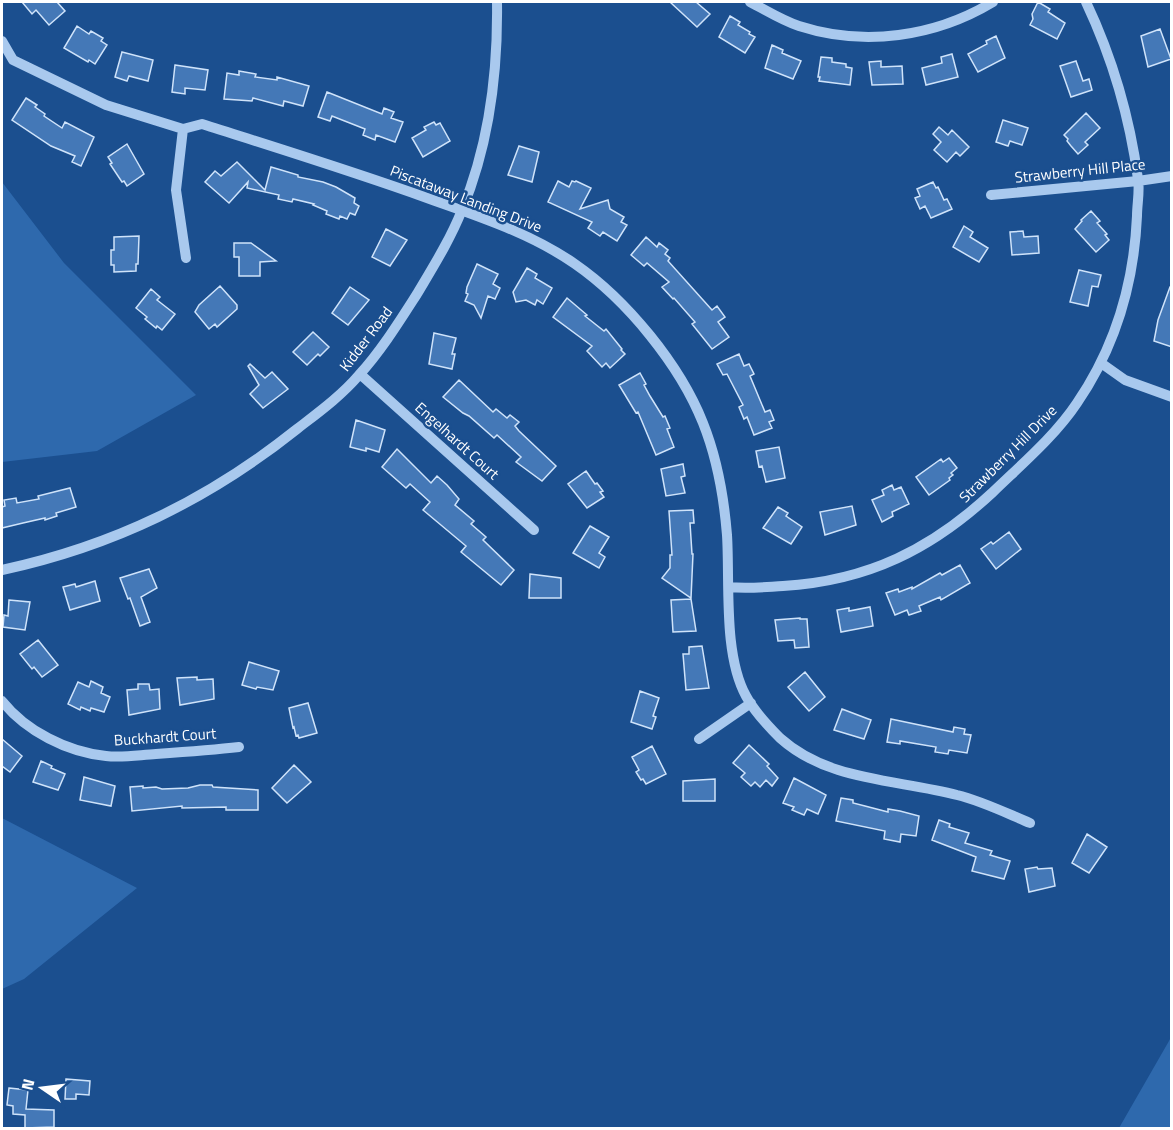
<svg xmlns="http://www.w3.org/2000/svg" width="1173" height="1130" viewBox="0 0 1173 1130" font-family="'Titillium Web',sans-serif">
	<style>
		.green { fill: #2e69ad }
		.building { fill: #4478b7; stroke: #cfe3fa; stroke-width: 1.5 }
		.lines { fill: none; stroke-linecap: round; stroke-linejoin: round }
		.minor { stroke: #a9c9ee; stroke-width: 10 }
		.labels { text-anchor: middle; stroke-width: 5; stroke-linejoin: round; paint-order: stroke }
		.street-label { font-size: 15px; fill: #fff; stroke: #1b4f8f }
	</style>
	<rect width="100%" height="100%" fill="#1b4f8f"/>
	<path class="green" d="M2,182L64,263L196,395L97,451L2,462Z
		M2,818L137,888L24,979L2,989Z
		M1171,1037V1128H1119L1169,1041Z"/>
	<path class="building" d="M22,2H57L65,11L49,25L36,10L32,14Z
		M670,2H696L710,14L697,27Z
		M1038,2L1050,9L1048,12L1065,23L1057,39L1030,25L1033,19L1032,14Z
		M730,16L740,22L738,25L750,32L749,34L755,37L745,53L719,37Z
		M77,26L89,34L91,31L103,38L101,41L107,45L95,64L89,60L88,62L64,48Z
		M1160,29L1171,59L1148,67L1141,36Z
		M996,36L1005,58L978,72L968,54L987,44L986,41Z
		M772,45L783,50L782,53L801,61L793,79L765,68Z
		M122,52L153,60L148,81L129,76L127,81L115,77Z
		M952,54L958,77L926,85L922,68L942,63L941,57Z
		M821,57L832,58V62L846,64V67L852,68L850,85L819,81L820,77H818Z
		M881,61V67L902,66L903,84L872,85L869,62Z
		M1076,61L1083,81L1089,79L1092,90L1071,97L1060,66Z
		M175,65L208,70L205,90L185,88V94L172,92Z
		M239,71L256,74L255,77L277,80V77L309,86L303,106L284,101L283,106L253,98L252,101L224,99L227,73L239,75Z
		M327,92L382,114L384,108L394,112L391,118L403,122L395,142L376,135L375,140L363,135L365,129L332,116L330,121L318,117Z
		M26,98L37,105L35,107L45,114L44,116L62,128L65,122L94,137L81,166L72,162L75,156L51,146L12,120Z
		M1086,113L1100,128L1085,142L1088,145L1078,154L1071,146L1067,141L1068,139L1064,135Z
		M1003,120L1028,128L1022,145L1010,141L1008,146L996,142Z
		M434,122L436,125L440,123L450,141L423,157L412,138L426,130L424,127Z
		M939,127L948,135L952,130L969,147L960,156L956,152L947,162L934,150L941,142L933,134Z
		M127,144L144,174L127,186L124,181L122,182L110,164L112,163L108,157Z
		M519,146L539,152L532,182L508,175Z
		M237,162L265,190L271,167L298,175V177L323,182L336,187L355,198L354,203L359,206L355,215L350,213L347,219L340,216L339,219L326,214L327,211L313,205L314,204L293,199L292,202L278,199L279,195L247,188L248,182L229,203L205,182L215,171L221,176Z
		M558,181L569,187L572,181L575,182L576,181L591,188L580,209L608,200L610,209L624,217L621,222L627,225L617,241L603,232L600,236L588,228L592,222L548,202Z
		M933,182L936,188L938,187L944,200L947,199L952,209L931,218L925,206L920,209L915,198L920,196L917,189Z
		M1091,211L1100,221L1097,223L1107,234L1105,235L1109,240L1096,252L1075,229L1082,221L1081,220Z
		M964,226L973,232L970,237L988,248L979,262L953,247Z
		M386,229L407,240L390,266L372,257Z
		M1023,231L1024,237L1038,236L1039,253L1012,255L1010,232Z
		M139,236L138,264H136V271L114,272V265H111V250H114V237Z
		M646,237L657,247L659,243L668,250L665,254L670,258L668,261L712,310L717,306L725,317L718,322L729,337L712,349L692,324L695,322L674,298L673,299L662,287L669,282L647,263L644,266L631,255Z
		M234,243H251L276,261L260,262V276H239V257H234Z
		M477,264L498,274L493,284L500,288L495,299L488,296L481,318L474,305L465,301L468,294L466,293L467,287Z
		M527,268L537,274L535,278L552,288L543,304L537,300L535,305L526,300L516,302L513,292Z
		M1079,270L1101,275L1098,287L1092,286L1088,306L1070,302Z
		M220,286L237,305V309L217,327L215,324L209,329L195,312L199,305Z
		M350,287L369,300L348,325L332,313Z
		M1170,287H1172V347L1154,341L1158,320Z
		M151,289L160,297L157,300L175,314L162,330L157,326L156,328L145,319L147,317L136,308Z
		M567,298L587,315L585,316L604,331L606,329L622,349L621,350L625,354L610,368L606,363L602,367L587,351L592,346L553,317Z
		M313,332L329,347L320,356L318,354L307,365L293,352Z
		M434,333L456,338L452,354H455L452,369L429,364Z
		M739,354L744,366L749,364L754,374L750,376L765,412L770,410L774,420L769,422L772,428L754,435L747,417L744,419L739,407L743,405L727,374L723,375L717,364Z
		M250,364L265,378L272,372L288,389L263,408L250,394L259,385L248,366Z
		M640,373L646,384L644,385L650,396L663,417L665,416L670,428L667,429L674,447L656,455L638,412L636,413L619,385Z
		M459,380L493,412L496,409L507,418L510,415L519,422L515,426L519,431L556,466L542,481L516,462L521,457L497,435L494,438L469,416L463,413L443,397Z
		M356,420L385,430L379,452L366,448V451L350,447Z
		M779,447L785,478L766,482L762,466L759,467L756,451Z
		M397,449L431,483L437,476L447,485L459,499L455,505L474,521L471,524L486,537L483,540L514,570L501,585L461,552L466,546L423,510L430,502L410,484L406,488L382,467Z
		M949,458L957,468L951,473L953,475L949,478L950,480L929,495L916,477L941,459L943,462Z
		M683,464L685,476L681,477L685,493L666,496L661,469Z
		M586,471L595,484L597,483L603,491L600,492L604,497L587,508L568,484Z
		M892,485L894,490L901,487L909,504L892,512L893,516L882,522L872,500L884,495L882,490Z
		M70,488L76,507L56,513L57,516L45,520V518L23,523L2,528V507L5,506L4,500L16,498L17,503L39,499L38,496Z
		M852,506L856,525L825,535L820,512Z
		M778,507L788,513L786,516L802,527L791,544L763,528Z
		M693,510L694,523H690L692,554H693L691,598L662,578L670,568V555H672L669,511Z
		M590,526L609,537L599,553L605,557L599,568L573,553Z
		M1009,532L1021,549L996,569L981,549L991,542L993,544Z
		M960,565L970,583L941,600L940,597L919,606L921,611L909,615L907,610L895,615L886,593L898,589L899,592L912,587V589L940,573L942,575Z
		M149,569L157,588L141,597L150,622L140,626L130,598L128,599L120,578Z
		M530,574L561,578V598H529Z
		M95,581L100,601L70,610L63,587L75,584L76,587Z
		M691,599L696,631L673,632L671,600Z
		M9,600L30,602L25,630L3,627L4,615L8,616Z
		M870,607L873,626L841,632L837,610L849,608V611Z
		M800,618V619H807L809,647L795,648L794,640L778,641L775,620Z
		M38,640L58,665L42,677L34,667L32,669L20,654Z
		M702,646L709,688L686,690L683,654H689V647Z
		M249,662L279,671L273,690L257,687L256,689L242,685Z
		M805,672L825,697L809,711L788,687Z
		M197,677V680L213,679L214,699L180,705L177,678Z
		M91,681L103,687L101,693L110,697L104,712L91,708L90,711L81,707L80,710L68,704L78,682L89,687Z
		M138,684H149L150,690L159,689L160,709L129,715L127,690L138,689Z
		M640,691L659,698L653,716L656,717L652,729L631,722Z
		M308,703L317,733L299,738L298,735L296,736L294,727L293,728L289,708Z
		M842,709L871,720L864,739L834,730Z
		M891,719L953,732L954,727L965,729L964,734L971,735L967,753L949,750L948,754L935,752L936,747L900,741V744L887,742Z
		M2,739L22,756L10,772L2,766Z
		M749,745L769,764L767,766L778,778L772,786L766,780L760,787L755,782L751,786L741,777L745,773L733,763Z
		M652,746L666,774L646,784L643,779L641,780L636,772L639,770L632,757Z
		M41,761L52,766L51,768L65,774L58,790L33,782Z
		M294,765L311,782L287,803L272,788Z
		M84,777L115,786L111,806L80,800Z
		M794,778L826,795L818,814L807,809L804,815L792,810L794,807L783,803Z
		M715,779V801H683V781Z
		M200,785H212L213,787L258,790V810H226V807L182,808V806L132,811L130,787L143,786V788L156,787L162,789L188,788Z
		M841,798L853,800V803L865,806L888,812V809L900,811L919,816L916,836L901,834L900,842L884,839L885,831L836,821Z
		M939,820L950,824L949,827L969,833L965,843L992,851L990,855L1010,861L1004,879L972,871L976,857L932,840Z
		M1087,834L1107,847L1089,873L1072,863Z
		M1037,867L1038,869L1052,868L1055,886L1029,892L1025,869Z
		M66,1079L90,1081L89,1095L76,1094V1099H65Z
		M9,1088L28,1090L26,1109L54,1110V1127L25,1128V1115L13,1114V1106L7,1105Z"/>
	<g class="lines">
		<path class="minor" d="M750,2C766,10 781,20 799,26C864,47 935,37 993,2
			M2,41L13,60L106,105L183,129L202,124C277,148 352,171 427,198C477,216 531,233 575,264C627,300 680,365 703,423C717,458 724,498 727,535C730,583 723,654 746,696C754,711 768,726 780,738C829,782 897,779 957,795C982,801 1006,813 1030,823
			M183,129L176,190L186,258
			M991,195L1138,181L1172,176
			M1101,363L1125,380L1172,397
			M360,374L534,530
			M2,570C113,546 208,500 297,429C319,412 341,396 359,375C381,351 399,322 417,294C433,267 450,240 462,210C489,145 498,72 497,2
			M729,587C747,589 765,587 783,586C868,581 932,549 993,492C1022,464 1055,436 1077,403C1116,346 1134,283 1137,216C1137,204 1140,191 1138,179C1130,119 1112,57 1086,2
			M2,701C26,731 67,752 106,756C122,758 139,755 156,754C184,752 212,750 239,747
			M699,739L751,703"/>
	</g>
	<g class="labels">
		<g class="street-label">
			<text transform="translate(1080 171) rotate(-6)" y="5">Strawberry Hill Place</text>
			<text transform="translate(466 199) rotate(21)" y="5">Piscataway Landing Drive</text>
			<text transform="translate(366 339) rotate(-53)" y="5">Kidder Road</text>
			<text transform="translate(457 441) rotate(42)" y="5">Engelhardt Court</text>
			<text transform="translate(1008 454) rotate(-45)" y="5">Strawberry Hill Drive</text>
			<text transform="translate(165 737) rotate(-4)" y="5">Buckhardt Court</text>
		</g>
	</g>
	<rect width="1173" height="1130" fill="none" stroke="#ffffff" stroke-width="6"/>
	<g transform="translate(42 1088) rotate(284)" stroke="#1b4f8f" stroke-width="4.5" paint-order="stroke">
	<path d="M0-4.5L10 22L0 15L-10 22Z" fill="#ffffff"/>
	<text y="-9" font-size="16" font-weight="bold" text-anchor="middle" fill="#ffffff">N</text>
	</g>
</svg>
